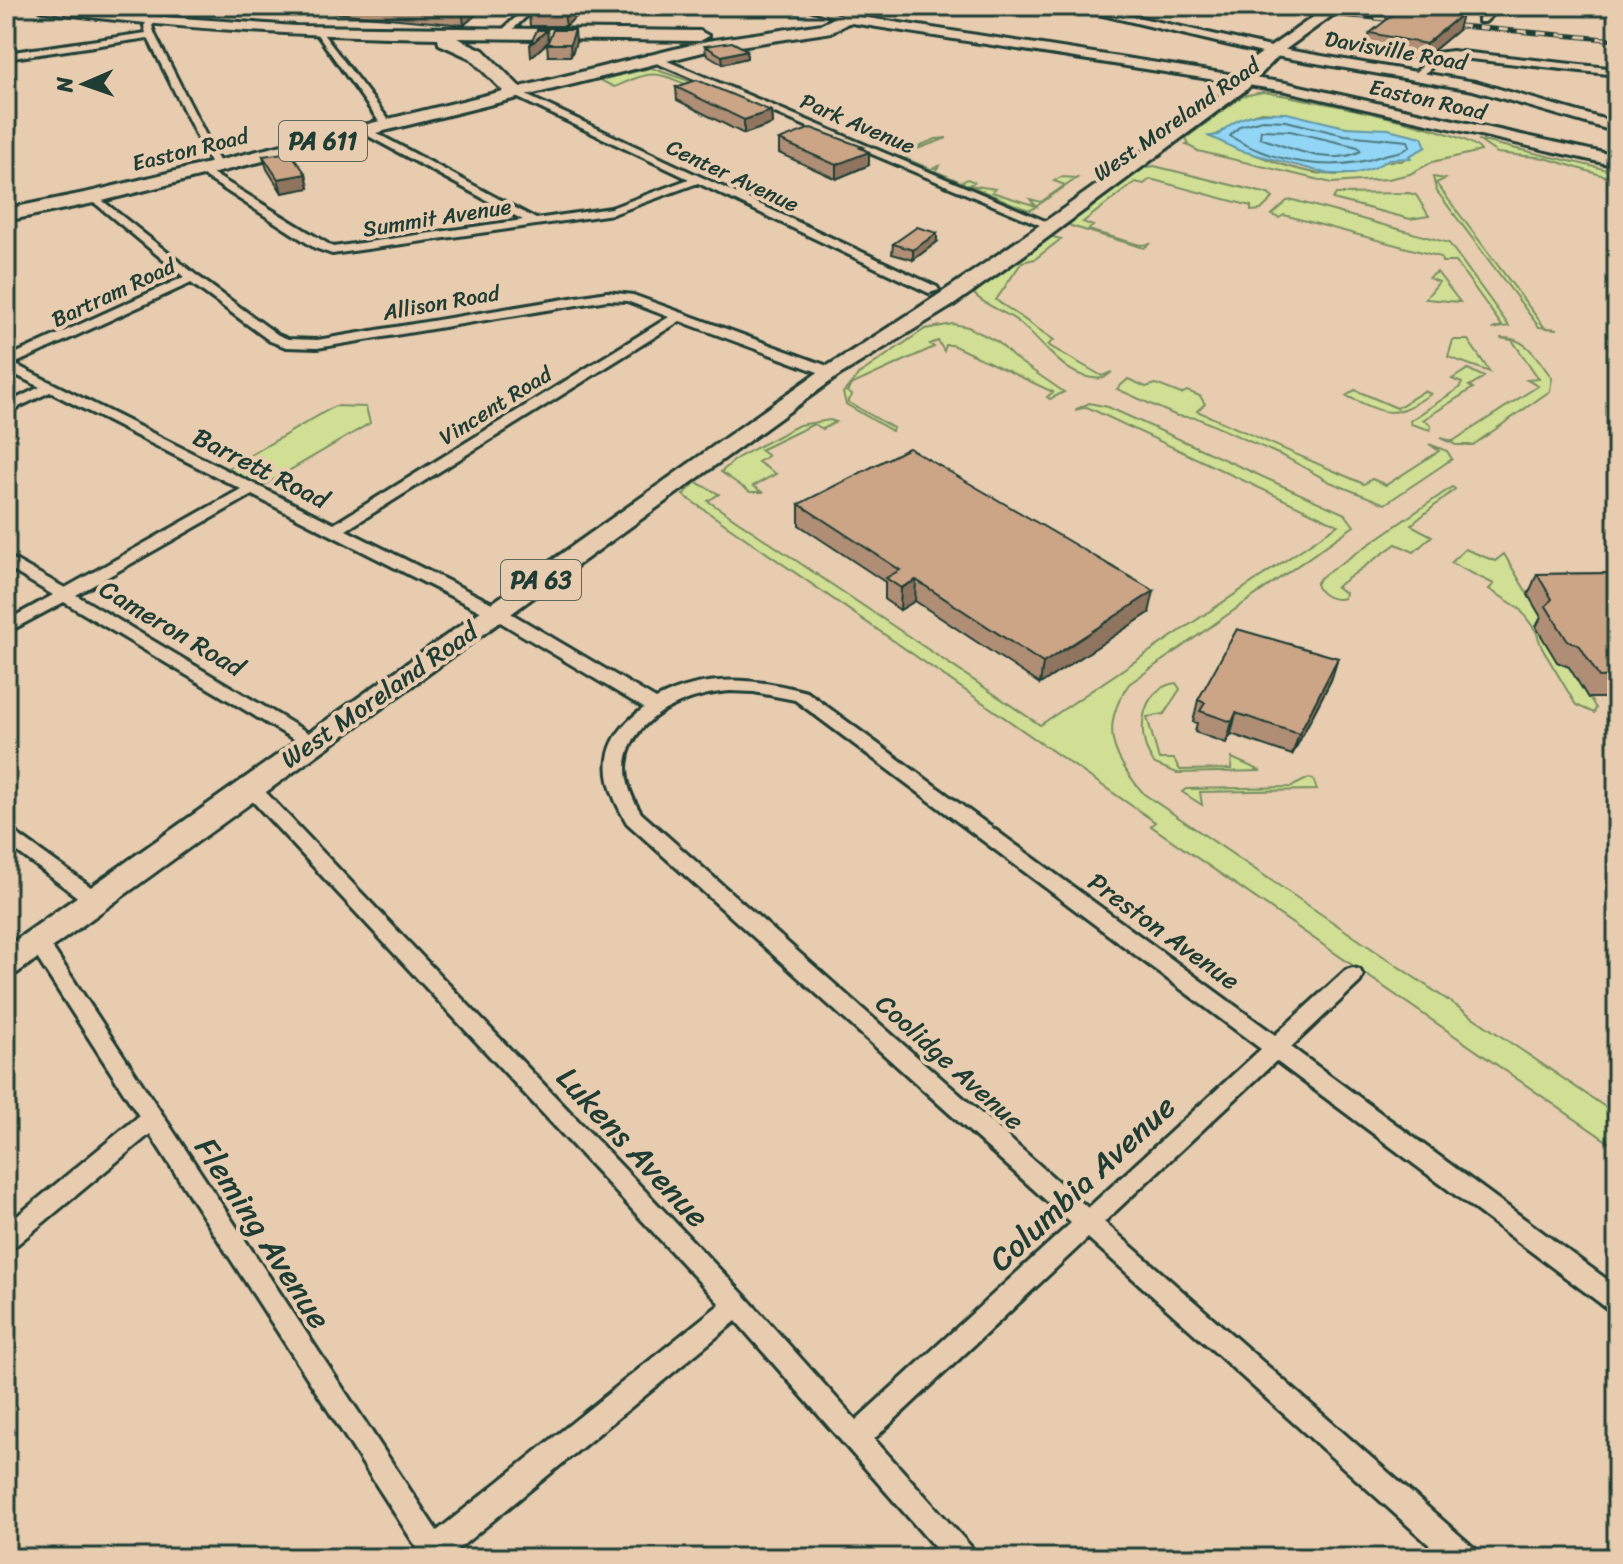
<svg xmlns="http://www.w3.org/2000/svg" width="1623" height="1564" viewBox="0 0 1623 1564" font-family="Sriracha,sans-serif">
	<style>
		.green { fill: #d0df93; stroke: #788e64; stroke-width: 2; fill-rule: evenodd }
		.water { fill: #92d5f4; stroke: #6498a7; stroke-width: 2 }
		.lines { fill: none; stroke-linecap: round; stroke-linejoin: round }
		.shore { stroke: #4d7a81; stroke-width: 2 }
		.stream { stroke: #6498a7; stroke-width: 3 }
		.street-casing { stroke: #1f3d34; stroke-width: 6 }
		.secondary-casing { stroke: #1f3d34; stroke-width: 6 }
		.primary-casing { stroke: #1f3d34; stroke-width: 6 }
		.highway-casing { stroke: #1f3d34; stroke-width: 6 }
		.street { fill: #e8ccaf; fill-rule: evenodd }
		.secondary { fill: #e8ccaf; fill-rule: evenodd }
		.primary { fill: #e8ccaf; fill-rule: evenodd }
		.highway { fill: #e8ccaf; fill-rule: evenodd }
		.rail-casing { stroke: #1f3d34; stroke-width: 5 }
		.rail { stroke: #e8ccaf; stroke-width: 3; stroke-dasharray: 10; stroke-linecap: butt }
		.wall { fill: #af8e74; stroke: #1f3d34; stroke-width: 2 }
		.shaded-wall { fill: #8f745e; stroke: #1f3d34; stroke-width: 2 }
		.building { fill: #cca587; stroke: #1f3d34; stroke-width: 2 }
		.labels { text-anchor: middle; stroke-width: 8; stroke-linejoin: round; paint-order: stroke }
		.far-street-label { font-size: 22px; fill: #1f3d34; stroke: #e8ccaf }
		.shield { fill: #e8ccaf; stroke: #5b6859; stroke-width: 2 }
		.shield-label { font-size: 24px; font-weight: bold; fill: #1f3d34 }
		.street-label { font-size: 26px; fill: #1f3d34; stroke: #e8ccaf }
		.near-street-label { font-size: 32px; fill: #1f3d34; stroke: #e8ccaf }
	</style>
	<rect width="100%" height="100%" fill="#e8ccaf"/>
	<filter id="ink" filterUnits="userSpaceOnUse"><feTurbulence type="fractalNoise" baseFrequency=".0125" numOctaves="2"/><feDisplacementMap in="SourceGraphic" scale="16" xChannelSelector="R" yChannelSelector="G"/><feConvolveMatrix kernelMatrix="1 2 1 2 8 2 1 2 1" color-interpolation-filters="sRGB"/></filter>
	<g filter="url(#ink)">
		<path class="green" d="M651,68L701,85C685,87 679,80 664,76C644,70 625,84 614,87L600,80Z
			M1263,92C1297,97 1470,130 1481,151L1432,162L1410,174L1388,179L1332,183L1198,151L1185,144H1189L1186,138L1243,96ZM1262,112C1295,113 1321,124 1353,128C1377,131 1397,130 1421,137L1402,161C1380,158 1363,175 1336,175C1292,174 1250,151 1210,137C1227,133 1241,115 1262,112Z
			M947,138L906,153L909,156L904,158L931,169L939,166L935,171L961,182L968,179L974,182L969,185L995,189L992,192L1036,206L1030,199L1041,202L1065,185L1054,181L1061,177L1077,178L1031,210L1023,208L901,157L903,152L936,139Z
			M1478,140L1617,172V180L1545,158L1497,153Z
			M1154,166L1268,194L1273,198L1261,210L1251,211V206L1150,179L1144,184L1135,182L1083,222L1093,226L1088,230L1140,245L1149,244L1144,248L1071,226L1065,220L1133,170Z
			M1433,177L1445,179L1436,183L1545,328L1558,329L1539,327L1436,190Z
			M1409,193L1416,195L1429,216L1410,219L1333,199L1336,194Z
			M1293,200L1449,243L1509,326L1492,329L1502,326L1456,262H1442L1441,257L1284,215L1279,218L1272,215L1287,201Z
			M1049,236L1061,239L1035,259L1022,262L996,300L1054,340L1048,345L1102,376L1112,372L1104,378C1066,383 1044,341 1017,321C1004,311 985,306 974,294L979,289L974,288Z
			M1437,272L1460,302L1425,299L1439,282L1429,278Z
			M953,324L968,327L998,342L1013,357L1064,392L1050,399L1047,397L1053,392L952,345H946L944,351L938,341L930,344L934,347L853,384L847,392L852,395L848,402L893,428L892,431L846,404L843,393L859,374L925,329Z
			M1500,338C1527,336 1537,359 1552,378L1550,391L1473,445H1456L1440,438L1453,441L1538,386L1527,380L1539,379L1512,340Z
			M1453,340H1468L1490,372L1448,357Z
			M1468,369L1484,377L1469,386L1473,388L1423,420L1431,425L1430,430L1411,424L1410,421L1459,388L1462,383L1452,379Z
			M1128,379L1146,387L1156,384L1181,394L1187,391L1200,396L1205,404L1197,411L1364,484L1372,479L1386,485L1439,451L1429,444L1447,451L1452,459L1385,504L1330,482L1285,457L1197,418L1177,416L1117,389Z
			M1355,390L1397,408L1424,391L1431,394C1389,421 1389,414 1346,396Z
			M1089,403L1108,407L1345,514L1354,526L1129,684C1099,727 1112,757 1144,794L1617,1115V1148L1151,826L1155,822L683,495L696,482L719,494L708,501L1040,725L1338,525L1087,407L1075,410Z
			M335,406L366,407L370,423L256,490L223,471Z
			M830,420L836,422L823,429L814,424L760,450L768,456L758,462L776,474L753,486L762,492H750L721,472L737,458L799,425Z
			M1452,487L1455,489L1411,525L1432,536L1414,552L1396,544L1336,587L1345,593L1344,598C1333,601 1320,596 1316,584L1320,578Z
			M1465,549L1495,561L1504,554L1543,620L1557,662L1569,667L1596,708L1594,713L1576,705L1542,648L1536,631L1519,608L1489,589L1494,584L1451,563Z
			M1176,683L1180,689L1164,714L1147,717L1159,759H1174L1180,770L1231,769L1232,758L1261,771L1177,773L1155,764C1135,741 1138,688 1176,683Z
			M1309,778L1313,779L1317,790L1200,792L1202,805L1182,792L1186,789L1291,787Z"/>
		<path class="water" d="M1287,113L1345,127L1388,129L1422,137L1426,147L1409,156L1411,158L1389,159L1374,168L1354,174H1329L1238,150L1209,136L1218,135C1239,114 1257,112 1287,113Z"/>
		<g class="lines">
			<path class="shore" d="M1262,120L1286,121L1344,135L1408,141L1410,146C1401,154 1393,152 1381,156C1334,173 1273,163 1230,136L1240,126Z
				M1261,130L1290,131L1358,147L1361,151C1329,167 1292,148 1260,138Z"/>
			<path class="stream" d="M780,6L803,17"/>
			<g class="street-casing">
				<path id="street" d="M528,6H537L505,37H499V33Z
					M800,6H813L853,19L849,22Z
					M1493,6H1502L1485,22H1479V18Z
					M149,19L156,21L152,26L155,35L222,167L221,169L212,167L148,38L6,59V53L146,33L144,26Z
					M314,30H320L391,123V127H383Z
					M1452,51L1617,69V75L1452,57L1443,58L1419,78L1411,76L1437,53Z
					M647,55H653L1057,226L1047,228L647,59Z
					M517,91L937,287L939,290L929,293L698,183L613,214L332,254L315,248L196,171L205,169L333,247L523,220L361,132L360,130L365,127L536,219L611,208L689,179L514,96V92Z
					M94,194L196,275L278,335L288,339L317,340L607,292L633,295L836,369V375H826L680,321L346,530L502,608L656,699C704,673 755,678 807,692L1275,1035L1346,970L1353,968L1360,970L1363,976L1360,982L1291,1047L1617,1287V1313L1608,1309L1276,1061L1104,1222L1474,1548L1478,1558H1444L1088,1238L874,1439L972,1548L976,1558H944L736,1321L451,1555L453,1558H412L417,1548L150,1134L14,1247L6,1250V1225L139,1116L30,947L27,941L30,935L37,933L44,935L437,1531L720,1304L244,792L241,787L250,781L256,782L746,1297L856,1420L1071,1223L627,823C600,778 597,742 644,708L490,616L252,495L76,595L317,738L320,742L317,746H305L64,602L6,633V621L53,595L6,567V555L65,588L241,489L50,392L6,413V404L40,387L6,370V358L184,277L90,199V195ZM191,283L270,341L286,347L317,348L607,300L627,301L669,317L334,524L14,364ZM730,691L754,692L795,700L1261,1049L1088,1208L641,813C595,741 664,696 730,691Z
					M6,826L102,895L105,900L102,905H88L6,843Z"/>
			</g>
			<g class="secondary-casing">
				<path id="secondary" d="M1065,6H1088L1275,48L1475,82L1617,123V132L1473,90L1275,56Z
					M849,15L1286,83L1617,156V166L1286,91L845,22L843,19Z"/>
			</g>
			<g class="primary-casing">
				<path id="primary" d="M1329,6H1345L1282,52L1247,89L1024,255L952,306L838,376L17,973L6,976V947L824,368C968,280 1101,182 1237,83L1254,65L1253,59Z"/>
			</g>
			<g class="highway-casing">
				<path id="highway" d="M34,6H78L152,16L296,26L700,31L709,36L700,41L457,38L483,50L520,87L707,41L822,24L858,6H879L832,32L707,51L94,203L6,221V209L94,191L503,91L470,58L439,44L438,38C305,36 174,29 42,11Z"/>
			</g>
			<use href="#street" class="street"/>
			<use href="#secondary" class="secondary"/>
			<use href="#primary" class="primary"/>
			<use href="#highway" class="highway"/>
			<g class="rail-casing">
				<path id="rail" d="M1236,6L1410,21
					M1438,24L1617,40"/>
			</g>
			<use href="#rail" class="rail"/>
		</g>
		<path class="wall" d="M322,6H486L464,25L323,12Z
			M580,13L566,26H530L529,14Z
			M547,30L548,41L576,42L571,56H548L547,43L531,57Z
			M1458,30L1421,61L1365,49L1370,33Z
			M705,46L747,50V58L723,64L706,54Z
			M676,87L771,111L772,124L744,134L677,100Z
			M779,140L863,147V149L869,152V165L836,179L779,153Z
			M263,156L306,174L309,188L282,193L267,169Z
			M937,242L913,260L892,254L893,244Z
			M799,504L1149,613L1040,684L915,601L900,610L885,600V582L799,525Z
			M1617,573V698H1588L1569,667L1557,662L1536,627L1541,617L1528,595L1537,574Z
			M1338,658L1331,680L1292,755L1231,734L1226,743L1195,732L1197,723L1193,722L1198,700Z"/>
		<path class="shaded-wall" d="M465,6H486L464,25L462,9Z
			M574,6H579L580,13L566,26L564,14Z
			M1462,14L1458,30L1421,61L1426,44Z
			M547,30L548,42L531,57L530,45Z
			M575,30L576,42L571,56L570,44Z
			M747,50V58L723,64L722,56Z
			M771,111L772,124L744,134V120Z
			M863,147V154L869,152V165L836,179V165Z
			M306,174L309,188L282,193L278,179Z
			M937,233V242L913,260V250Z
			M916,580L915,601L900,610L901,588Z
			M1154,591L1149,613L1040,684L1043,663Z
			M1338,658L1331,680L1292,755L1299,734Z
			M1236,713L1231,734L1226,743L1232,722Z"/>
		<path class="building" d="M428,6H465L462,9Z
			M538,6H574L564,14H529Z
			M1400,9L1462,14L1426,44L1370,33Z
			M537,30H547L530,45Z
			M553,30H575L570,44H547Z
			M732,42L747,50L722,56L705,46Z
			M697,80L771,111L744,120L676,87Z
			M811,128L863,147L860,148L869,152L836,165L779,140Z
			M290,152L306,174L278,179L263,156Z
			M917,227L937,233L913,250L893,244Z
			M909,448L1154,591L1043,663L916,580L901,588L886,578L900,570L799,504Z
			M1617,573V676L1599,677L1580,646L1567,640L1546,606L1552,599L1537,574Z
			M1237,629L1338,658L1299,734L1236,713L1232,722L1200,711L1205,703L1198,700Z"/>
	</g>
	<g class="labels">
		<g class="far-street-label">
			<text transform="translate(1396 50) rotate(10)" y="8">Davisville Road</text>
			<text transform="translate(1428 99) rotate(13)" y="8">Easton Road</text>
			<text transform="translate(1176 119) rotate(-35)" y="8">West Moreland Road</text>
			<text transform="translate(858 123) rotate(23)" y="8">Park Avenue</text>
			<text transform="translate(190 149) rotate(-14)" y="8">Easton Road</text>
			<text transform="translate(733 175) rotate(25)" y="8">Center Avenue</text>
			<text transform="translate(437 217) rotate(-9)" y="8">Summit Avenue</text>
			<text transform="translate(113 292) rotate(-25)" y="8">Bartram Road</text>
			<text transform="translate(441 302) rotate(-10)" y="8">Allison Road</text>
			<text transform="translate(495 405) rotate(-32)" y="8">Vincent Road</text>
		</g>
		<g class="shield">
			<rect x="279" y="121" width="88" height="40" rx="6"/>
			<rect x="501" y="560" width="80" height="40" rx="6"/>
		</g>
		<g class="shield-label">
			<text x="323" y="149">PA 611</text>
			<text x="541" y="588">PA 63</text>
		</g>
		<g class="street-label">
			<text transform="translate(261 468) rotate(27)" y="9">Barrett Road</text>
			<text transform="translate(172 628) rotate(31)" y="9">Cameron Road</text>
			<text transform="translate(379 695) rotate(-35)" y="9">West Moreland Road</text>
			<text transform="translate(1164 931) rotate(36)" y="9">Preston Avenue</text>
			<text transform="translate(950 1062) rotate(42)" y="9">Coolidge Avenue</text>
		</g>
		<g class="near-street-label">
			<text transform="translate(633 1147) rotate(47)" y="11">Lukens Avenue</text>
			<text transform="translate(1082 1183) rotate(-43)" y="11">Columbia Avenue</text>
			<text transform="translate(263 1233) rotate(57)" y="11">Fleming Avenue</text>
		</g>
	</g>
	<rect width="1623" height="1564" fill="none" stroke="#e8ccaf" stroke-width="32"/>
	<rect x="16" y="16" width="1591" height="1532" fill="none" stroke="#1f3d34" stroke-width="3" filter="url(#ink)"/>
	<g transform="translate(84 84) rotate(268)" stroke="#e8ccaf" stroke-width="6" paint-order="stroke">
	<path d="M0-6L14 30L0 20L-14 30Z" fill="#1f3d34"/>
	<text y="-12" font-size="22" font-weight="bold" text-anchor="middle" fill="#1f3d34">N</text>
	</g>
</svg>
